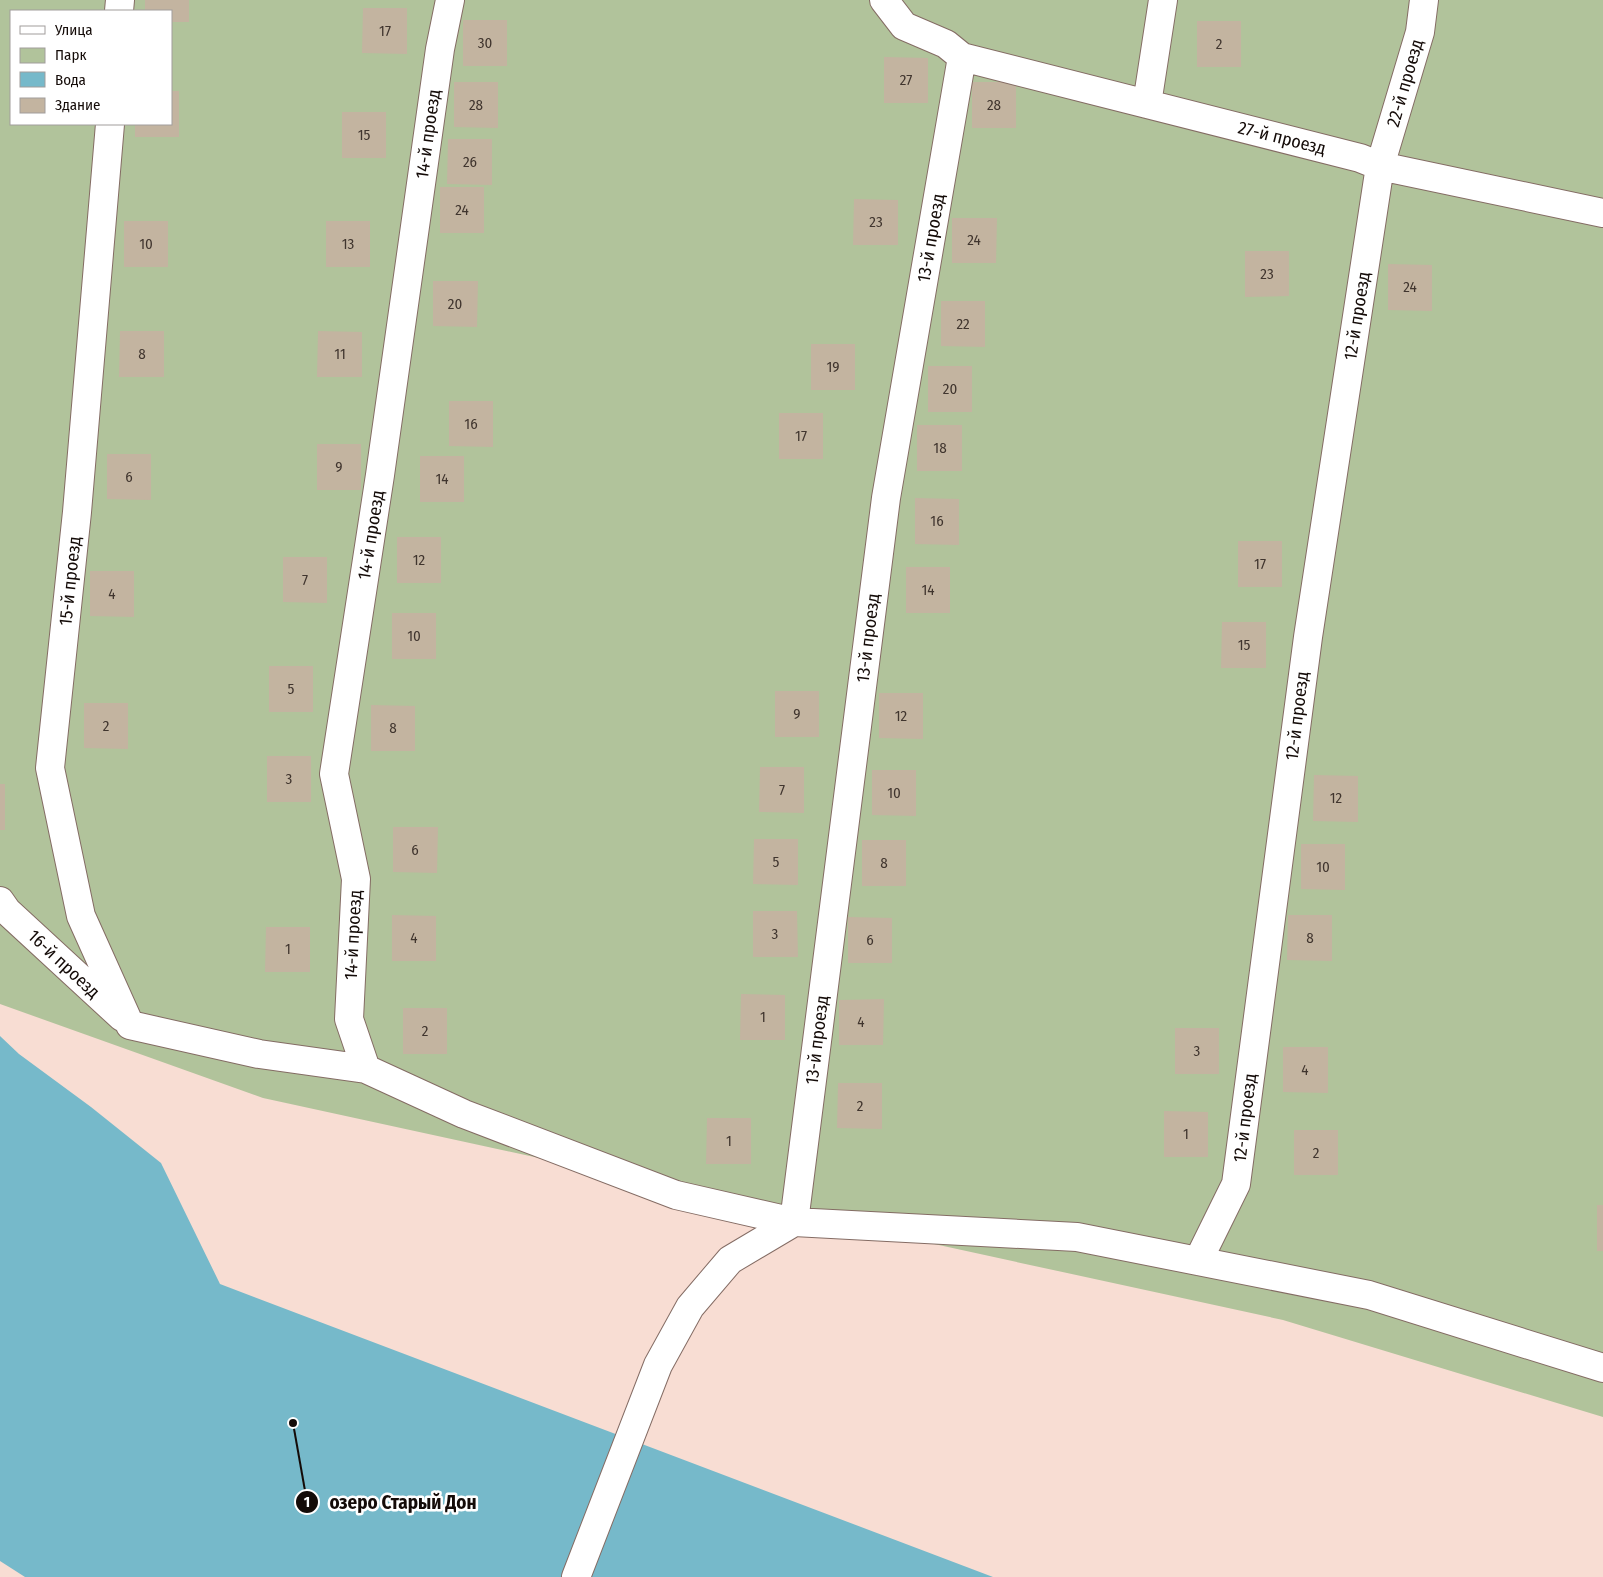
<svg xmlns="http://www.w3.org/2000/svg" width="1603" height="1577" viewBox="0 0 1603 1577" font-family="'Fira Sans Condensed',sans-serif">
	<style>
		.green { fill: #b1c39b; fill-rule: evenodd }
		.water { fill: #76b9ca }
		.building { fill: #c3b4a0 }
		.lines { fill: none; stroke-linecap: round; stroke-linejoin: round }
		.minor-casing { stroke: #846c64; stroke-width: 30 }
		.minor { stroke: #fff; stroke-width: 28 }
		.labels { text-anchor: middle; stroke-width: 5; stroke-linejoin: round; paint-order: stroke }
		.number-label { font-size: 15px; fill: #40352e }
		.street-label { font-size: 18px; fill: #140b08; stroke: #fff }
		.leader { fill: none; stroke: #140b08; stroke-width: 2 }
		.callout-dot { fill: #140b08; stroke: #fff; stroke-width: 2 }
		.mark-label { font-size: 15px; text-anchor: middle; font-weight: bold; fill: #fff }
		.callout-label { font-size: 19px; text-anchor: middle; font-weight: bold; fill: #140b08; stroke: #fff; stroke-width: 5; stroke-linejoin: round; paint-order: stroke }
	</style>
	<rect width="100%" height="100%" fill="#f8ddd3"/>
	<path class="green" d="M0,0H1603V1417L1283,1320L263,1098L0,1004ZM11,11H171V124H11Z"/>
	<path class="water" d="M0,1036L19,1054L91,1107L161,1163L220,1284L993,1577H25L0,1561Z"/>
	<path class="building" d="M145,0H189V22H171V11H145Z
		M363,8H407V54L362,53Z
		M463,20H507V66H463Z
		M1197,21H1241V67H1197Z
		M884,57L928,58V103H884Z
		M454,82H498V128L454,127Z
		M972,82H1016V128H972Z
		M171,91H179V137H135V124H171Z
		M342,112H386V158H342Z
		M448,139H492V185L447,184Z
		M440,187H484V233H440Z
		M854,199L898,200V245H853Z
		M952,218H997L996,263H952Z
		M124,221H168V267H124Z
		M326,221H370V267H326Z
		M1245,251H1289V296L1245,297Z
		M1388,264L1432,265V311L1388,310Z
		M433,281H478L477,327L433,326Z
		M941,301H985V347L941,346Z
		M120,331H164V377H119Z
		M318,331L362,332V377H317Z
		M811,344H855V390H811Z
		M928,366H972V412H928Z
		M449,401H493V447L449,446Z
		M779,413H823V459H779Z
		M917,425H962V471H917Z
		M317,444H361V490H317Z
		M107,454H151V500L107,499Z
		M420,456H464V502H420Z
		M915,498L959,499V545L915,544Z
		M397,537H441V583H397Z
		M1238,541H1282V587H1238Z
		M283,557H327V603L283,602Z
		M906,567H950V613H906Z
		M90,571H134V617L90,616Z
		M392,613H436V659H392Z
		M1222,622H1266V668H1221Z
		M269,666H313V712H269Z
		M775,691H819V737H775Z
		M879,693H923V739L879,738Z
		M84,703H128V749L84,748Z
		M371,705L415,706V751H371Z
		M267,756H311V802H267Z
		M760,767H804V813L759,812Z
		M872,770H916V816L872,815Z
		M1314,775L1358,776V822L1313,821Z
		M0,784H5V830H0Z
		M393,827H438L437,873L393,872Z
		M754,839H798V885L753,884Z
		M862,840H906V886H862Z
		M1301,844H1345V890L1301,889Z
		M753,911H797L798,957H753Z
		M392,915L436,916V961H392Z
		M1288,915H1332V961L1287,960Z
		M848,917L892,918V963H848Z
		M266,927H310V972H265Z
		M741,994L785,995V1040H740Z
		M884,999L883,1045H839V1000Z
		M403,1008H447V1054H403Z
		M1175,1028H1219V1074H1175Z
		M1283,1047H1328V1093L1283,1092Z
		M838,1083H882V1129L837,1128Z
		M1164,1111L1208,1112V1157H1164Z
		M707,1118H751V1164H706Z
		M1294,1130H1338V1175H1294Z
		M1597,1205H1603V1251H1597Z"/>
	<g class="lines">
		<g class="minor-casing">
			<path id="minor" d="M884,0L904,26L946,44L962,57L1360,158L1380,166L1603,213
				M119,11L120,0
				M1147,104L1163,0
				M110,124L77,512L50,768L81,916L130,1025
				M0,901L7,911L122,1017
				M130,1025L259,1054L366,1069L464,1114L676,1195L794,1222L1077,1237L1369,1295L1603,1368
				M366,1069L349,1019L356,879L334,774L380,475L440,49L450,0
				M1198,1261L1236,1184L1308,637L1380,166L1420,32L1424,0
				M576,1577L658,1365L690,1307L730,1260L794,1222L886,498L962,57"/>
		</g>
		<use href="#minor" class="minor"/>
	</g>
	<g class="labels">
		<g class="number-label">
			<text x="385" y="36">17</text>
			<text x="485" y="48">30</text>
			<text x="1219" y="49">2</text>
			<text x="906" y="85">27</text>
			<text x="476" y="110">28</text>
			<text x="994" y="110">28</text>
			<text x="364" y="140">15</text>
			<text x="470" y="167">26</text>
			<text x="462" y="215">24</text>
			<text x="876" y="227">23</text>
			<text x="974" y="245">24</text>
			<text x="146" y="249">10</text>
			<text x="348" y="249">13</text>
			<text x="1267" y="279">23</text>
			<text x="1410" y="292">24</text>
			<text x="455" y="309">20</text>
			<text x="963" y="329">22</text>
			<text x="142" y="359">8</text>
			<text x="340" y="359">11</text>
			<text x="833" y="372">19</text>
			<text x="950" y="394">20</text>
			<text x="471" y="429">16</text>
			<text x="801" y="441">17</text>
			<text x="940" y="453">18</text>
			<text x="339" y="472">9</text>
			<text x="129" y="482">6</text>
			<text x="442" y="484">14</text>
			<text x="937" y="526">16</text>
			<text x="419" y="565">12</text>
			<text x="1260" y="569">17</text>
			<text x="305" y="585">7</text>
			<text x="928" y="595">14</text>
			<text x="112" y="599">4</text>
			<text x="414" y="641">10</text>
			<text x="1244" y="650">15</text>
			<text x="291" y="694">5</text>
			<text x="797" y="719">9</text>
			<text x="901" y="721">12</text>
			<text x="106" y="731">2</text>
			<text x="393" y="733">8</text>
			<text x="289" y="784">3</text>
			<text x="782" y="795">7</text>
			<text x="894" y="798">10</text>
			<text x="1336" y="803">12</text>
			<text x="415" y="855">6</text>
			<text x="776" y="867">5</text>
			<text x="884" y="868">8</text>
			<text x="1323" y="872">10</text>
			<text x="775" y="939">3</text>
			<text x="414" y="943">4</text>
			<text x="1310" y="943">8</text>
			<text x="870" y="945">6</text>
			<text x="288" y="954">1</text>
			<text x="763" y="1022">1</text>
			<text x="861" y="1027">4</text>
			<text x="425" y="1036">2</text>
			<text x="1197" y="1056">3</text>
			<text x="1305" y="1075">4</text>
			<text x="860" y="1111">2</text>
			<text x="1186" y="1139">1</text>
			<text x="729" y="1146">1</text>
			<text x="1316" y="1158">2</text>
		</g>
		<g class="street-label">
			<text transform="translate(1405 83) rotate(-74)" y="6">22-й проезд</text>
			<text transform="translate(428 134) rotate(-82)" y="6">14-й проезд</text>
			<text transform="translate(1282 138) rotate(14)" y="6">27-й проезд</text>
			<text transform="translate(931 238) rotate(-80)" y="6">13-й проезд</text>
			<text transform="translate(1357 316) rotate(-81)" y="6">12-й проезд</text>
			<text transform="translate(371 535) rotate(-81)" y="6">14-й проезд</text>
			<text transform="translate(70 581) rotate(-84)" y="6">15-й проезд</text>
			<text transform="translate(868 638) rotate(-83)" y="6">13-й проезд</text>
			<text transform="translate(1297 716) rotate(-83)" y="6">12-й проезд</text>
			<text transform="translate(353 935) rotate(-87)" y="6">14-й проезд</text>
			<text transform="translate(64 964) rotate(43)" y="6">16-й проезд</text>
			<text transform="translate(817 1040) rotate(-83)" y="6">13-й проезд</text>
			<text transform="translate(1245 1118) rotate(-83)" y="6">12-й проезд</text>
		</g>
	</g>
	<path class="leader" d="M293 1423L307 1502"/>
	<g class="callout-dot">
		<circle cx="293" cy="1423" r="5"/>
		<circle cx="307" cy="1502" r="12"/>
	</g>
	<g class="mark-label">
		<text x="307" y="1507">1</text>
	</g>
	<g class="callout-label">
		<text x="403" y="1509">озеро Старый Дон</text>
	</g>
	<rect x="10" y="10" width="162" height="115" fill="#ffffff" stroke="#a19d9c"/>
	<rect x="20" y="26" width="25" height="8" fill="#ffffff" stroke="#a19d9c"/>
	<text x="55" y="35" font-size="15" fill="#140b08">Улица</text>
	<rect x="20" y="48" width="25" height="15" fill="#b1c39b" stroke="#a19d9c"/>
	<text x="55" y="60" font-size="15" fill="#140b08">Парк</text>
	<rect x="20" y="72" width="25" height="15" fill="#76b9ca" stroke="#a19d9c"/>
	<text x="55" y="85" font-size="15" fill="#140b08">Вода</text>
	<rect x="20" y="98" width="25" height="15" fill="#c3b4a0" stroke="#a19d9c"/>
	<text x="55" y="110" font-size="15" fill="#140b08">Здание</text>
</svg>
